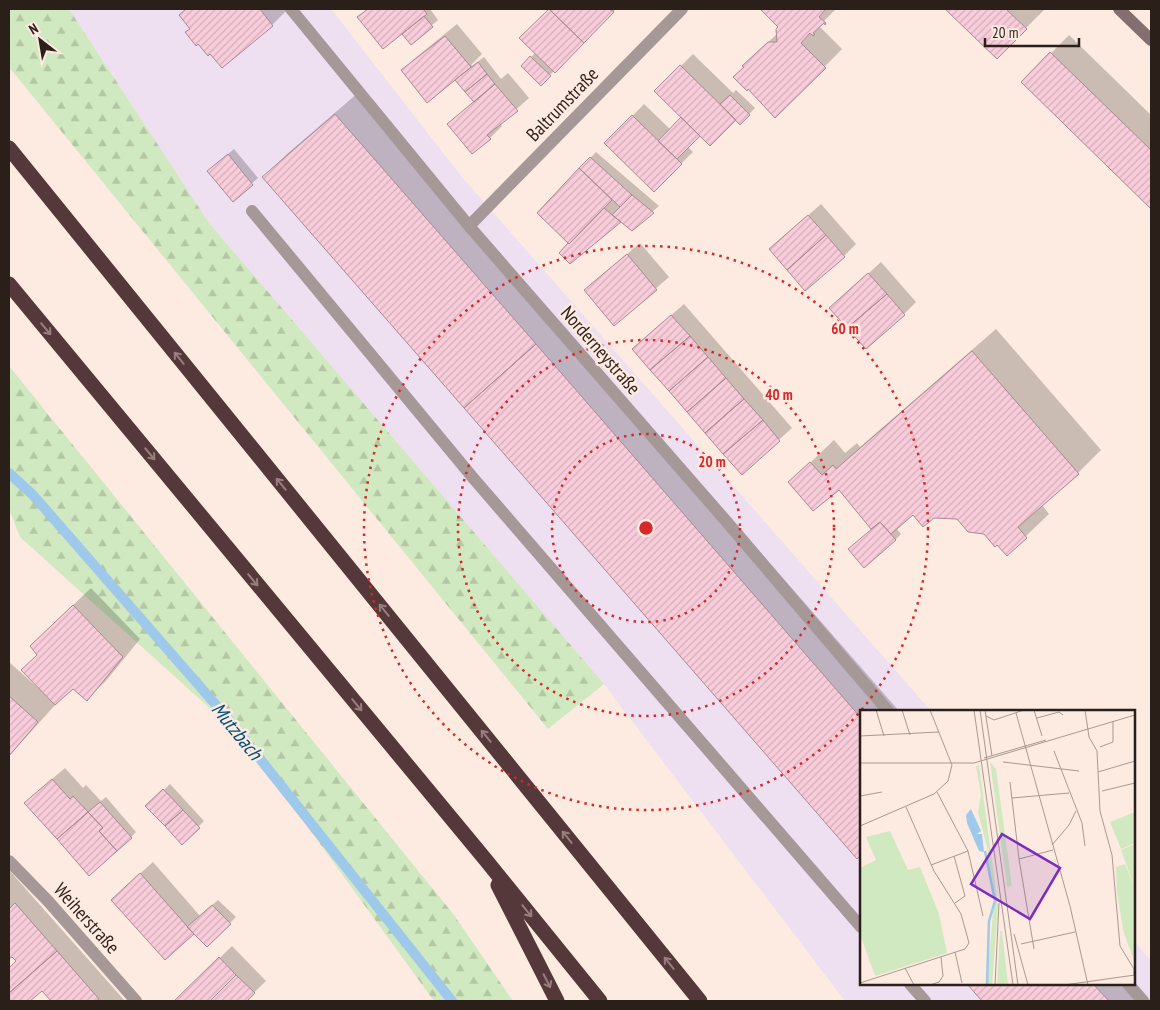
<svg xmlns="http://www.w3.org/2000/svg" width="1160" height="1010" viewBox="0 0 1160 1010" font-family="'PT Sans Narrow',sans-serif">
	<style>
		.commercial { fill: #eedff1 }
		.forest { fill: url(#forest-firs) }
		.shadow { fill: #0003 }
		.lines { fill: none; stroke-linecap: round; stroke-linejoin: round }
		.stream { stroke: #9ec9ea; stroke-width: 10 }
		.building { fill: url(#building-hatch); stroke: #aa8a94 }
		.lane { stroke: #a79898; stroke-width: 12 }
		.street { stroke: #a79898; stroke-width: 12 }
		.secondary { stroke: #846e6f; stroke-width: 12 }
		.highway { stroke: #55383a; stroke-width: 15 }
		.oneway { stroke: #987f7c }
		.ring { fill: none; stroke: #d62828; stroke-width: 2.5; stroke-dasharray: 2.5 5 }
		.labels { text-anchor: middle; stroke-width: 5; stroke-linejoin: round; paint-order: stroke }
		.street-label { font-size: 19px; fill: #2a1f19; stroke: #fdeae0 }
		.water-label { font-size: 20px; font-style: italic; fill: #004f79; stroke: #fdeae0 }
		.inset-river { fill: none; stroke: #9ec9ea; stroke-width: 2.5 }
		.inset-road { fill: none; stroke: #a99990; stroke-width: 1 }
		.view { fill: #7b2cbf; fill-opacity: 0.15; stroke: #7b2cbf; stroke-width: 2.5 }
		.inset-edge { fill: none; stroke: #2a1f19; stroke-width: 2.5 }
		.centre { fill: #d62828; stroke: #fdeae0; stroke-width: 2.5 }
		.ring-label { font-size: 15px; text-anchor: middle; font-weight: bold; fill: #d62828; stroke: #fdeae0; stroke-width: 5; stroke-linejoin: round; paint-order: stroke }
	</style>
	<defs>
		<pattern id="forest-firs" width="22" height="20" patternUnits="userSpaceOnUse" patternTransform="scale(1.25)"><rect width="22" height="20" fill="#d1e9c0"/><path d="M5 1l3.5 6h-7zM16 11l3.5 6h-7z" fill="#b4c7a4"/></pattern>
		<pattern id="building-hatch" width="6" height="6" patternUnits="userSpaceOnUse" patternTransform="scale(1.25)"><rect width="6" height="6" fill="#f8ccda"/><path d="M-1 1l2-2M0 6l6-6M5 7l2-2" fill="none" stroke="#d5afba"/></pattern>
	</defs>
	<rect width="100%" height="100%" fill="#fdeae0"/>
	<path class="commercial" d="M69,9H331L461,176L931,711H861V984H1134V941L1151,961V1001H845L604,684L209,223Z"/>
	<path class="forest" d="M9,9H69L209,223L604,684L548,729L9,67Z
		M9,366L454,915L513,1001H434L244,739L20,537L9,509Z"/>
	<path class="shadow" d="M186,9H288L272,25L222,66L180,15Z
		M367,9H430L438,20L411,43L408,30L359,17Z
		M550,9H616L541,84L523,66L535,53L521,38Z
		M762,9H836L819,26L842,49L775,117L748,88L762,48L778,33L780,27Z
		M947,9H1042L1044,10L997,57Z
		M457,24L482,54L471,65L472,66L484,57L501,79L508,73L529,98L500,124L502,126L490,138L449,124L474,101L456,78L402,71L414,59Z
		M1069,35L1151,115V207L1023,82Z
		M693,54L733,93L736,90L755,108L740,123L736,119L700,134L688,147L693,152L654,190L606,143L644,104L671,130L683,117L656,91Z
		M359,92L899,711H861V861L264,177L287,154Z
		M234,149L258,178L233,200L215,165Z
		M596,152L659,206L632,229L621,220L570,243L580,169Z
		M821,204L856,244L844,256L770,249Z
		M640,243L669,277L614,325L585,290Z
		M881,262L916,302L904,314L831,308Z
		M684,304L792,428L742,473L646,337Z
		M996,329L1101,450L1078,473L1042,505L1049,514L1007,554L984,533L957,517L913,514L896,528L901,534L895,540L873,529L839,488L790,482L834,440L845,453L857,443L860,447Z
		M91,588L140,639L105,682L87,699L73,688L56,704L9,756V662L37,687L38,685L39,654L49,628Z
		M65,768L83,788L86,785L101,801L106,797L136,832L131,837L38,791Z
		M170,784L204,821L182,843L147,806Z
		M153,862L200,916L218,900L236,917L207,945L194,932L124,888Z
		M9,870L125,1001H53L42,989L28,1001H9V968L17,961L12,956L9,957Z
		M232,946L266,981L245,1001H179L177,1000Z
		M1134,981L1151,1001H984L969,984H1134Z"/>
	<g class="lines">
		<path class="stream" d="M9,473L33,495L230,721L452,1001"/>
	</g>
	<path class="building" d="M186,9H260L273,26L222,68L210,54L208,56L198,44L196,46L185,32L190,29L179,15Z
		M368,9H423L427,14L383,49L357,17Z
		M549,9L584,43L555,73L519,38Z
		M549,9H610L614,12L584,43Z
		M760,9H825V10L819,17L826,23L825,25L824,23L813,33L815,34L813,36L810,33L801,43L826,68L775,118L748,89L747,91L733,77L744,67L742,66L768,42H777L776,29L778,27Z
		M945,9H1006L1027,29L997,59Z
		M424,16L433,27L411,45L402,34Z
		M445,36L471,67L427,103L401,70Z
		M1050,52L1151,150V209L1021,82Z
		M530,56L551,76L541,86L521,66Z
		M478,62L487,74L465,92L455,80Z
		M680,65L736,120L710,146L654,91Z
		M487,74L495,84L474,102L465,92Z
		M495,84L518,111L487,135L491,139L472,154L447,124Z
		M730,95L750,115L740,125L720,104Z
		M335,114L536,344L464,408L262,177Z
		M632,115L682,164L654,192L604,143Z
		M681,117L700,136L677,159L658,141Z
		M228,154L253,185L233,202L207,171Z
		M590,157L632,195L620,207L579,168Z
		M579,168L612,200L569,244L537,213Z
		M632,195L654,213L632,231L612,215Z
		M604,208L621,222L570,264L559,253L568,243L569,244Z
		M808,215L826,235L787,270L769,249Z
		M826,235L845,257L805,291L787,270Z
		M627,254L657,290L614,326L584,290Z
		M868,273L887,294L847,328L829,308Z
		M887,294L905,315L866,349L847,328Z
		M671,315L690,336L650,370L632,349Z
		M690,336L708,357L669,391L650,370Z
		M536,344L861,718V855L857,859L464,408Z
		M972,351L1079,474L1018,527L1027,538L1007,556L997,545L995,547L984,534L968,532L957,519L934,518L923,527L913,515L891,534L880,522L871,529L839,490L813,511L788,482L810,462L822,475L833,465L836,469Z
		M708,357L726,378L687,412L669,391Z
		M726,378L744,399L705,433L687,412Z
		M744,399L763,420L723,454L705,433Z
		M763,420L780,441L742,475L723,454Z
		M880,522L896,540L864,568L848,549Z
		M73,605L123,657L87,701L73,689L55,705L21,670L37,655L30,646Z
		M9,696L38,722L9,756Z
		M52,779L70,799L73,796L88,812L57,839L24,803Z
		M163,789L183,810L165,826L145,806Z
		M100,802L132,838L117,851L99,831L103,828L88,812Z
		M183,810L200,828L182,845L165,826Z
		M88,812L103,828L99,831L117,851L89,876L57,839Z
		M140,873L194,934L165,960L111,900Z
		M15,903L57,951L9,993V968L16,961L12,957L9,959V909Z
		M212,905L231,924L207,947L187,927Z
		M57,951L99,999L96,1001H51L42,991L30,1001H10L9,993Z
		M219,957L236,975L210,1001H177L175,1000Z
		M236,975L255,993L247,1001H210Z
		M967,984H1093L1109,1001H982Z"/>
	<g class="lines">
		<path class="lane" d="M252,211L474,479L861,927
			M910,984L925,1001"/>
		<path class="street" d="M291,9L469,226L726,521L888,711
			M469,226L682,9
			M9,861L48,901L136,1001
			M1128,984L1143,1001"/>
		<path class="secondary" d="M1119,9L1151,40"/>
		<path class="highway" d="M9,148L700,1001
			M9,284L485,859L600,1001
			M498,885L557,1001"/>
	</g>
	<defs><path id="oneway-shaft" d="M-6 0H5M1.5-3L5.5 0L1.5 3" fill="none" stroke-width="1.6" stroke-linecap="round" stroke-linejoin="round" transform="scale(1.25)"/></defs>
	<g class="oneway">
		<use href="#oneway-shaft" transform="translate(46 329) rotate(50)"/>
		<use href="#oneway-shaft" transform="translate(179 358) rotate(-129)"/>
		<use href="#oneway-shaft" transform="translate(150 454) rotate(50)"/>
		<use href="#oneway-shaft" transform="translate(281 484) rotate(-129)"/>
		<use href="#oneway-shaft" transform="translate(253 580) rotate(50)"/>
		<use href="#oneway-shaft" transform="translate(384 610) rotate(-129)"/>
		<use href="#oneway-shaft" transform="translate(357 705) rotate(50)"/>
		<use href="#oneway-shaft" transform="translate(486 736) rotate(-129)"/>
		<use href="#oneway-shaft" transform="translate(567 837) rotate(-129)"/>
		<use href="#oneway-shaft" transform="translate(527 911) rotate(51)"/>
		<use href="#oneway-shaft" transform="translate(669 963) rotate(-129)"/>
		<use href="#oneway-shaft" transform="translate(547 981) rotate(63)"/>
	</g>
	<g class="ring">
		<circle cx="646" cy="528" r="94"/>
		<circle cx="646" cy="528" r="188"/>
		<circle cx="646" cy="528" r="282"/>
	</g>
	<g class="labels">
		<g class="street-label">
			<text transform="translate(562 104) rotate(-46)" y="7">Baltrumstraße</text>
			<text transform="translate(601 350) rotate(49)" y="7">Norderneystraße</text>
			<text transform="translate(87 918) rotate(48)" y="7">Weiherstraße</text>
		</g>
		<g class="water-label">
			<text transform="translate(237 731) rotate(51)" y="7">Mutzbach</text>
		</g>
	</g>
	<g transform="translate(860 710)">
		<rect width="275" height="275" fill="#fdeae0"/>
		<path d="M275,134V179L261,140Z" fill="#d1e9c0"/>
		<path d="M130,52L136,59L152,176L147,177ZM119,55L138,195L132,275H127L134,190L127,151L128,141L118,102L121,85L116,56ZM265,154L275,179V254L263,220L257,181L256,157ZM140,221H142L148,275H137Z" fill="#d1e9c0"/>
		<path d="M30,121L48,160L60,157L79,204L87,243L15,266L0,224V158L16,150L6,127Z" fill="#d1e9c0"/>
		<path d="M275,102V133L261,139L250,112Z" fill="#d1e9c0"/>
		<path d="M111,99L121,121L117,124H122L124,142L119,141L107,113L106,105Z" fill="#9ec9ea"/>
		<path class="inset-river" d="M125,141L135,191L129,211L127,275"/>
		<path class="inset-road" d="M16,0L24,26M42,0L50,25M70,0L92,55M114,0L153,275M120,0L158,275M125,0L132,46M174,0L182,26M225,0L229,27L237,41L240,101L252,145L260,236L274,259V266M156,3L210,196L228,275M126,6L134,10L164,0M177,8L199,2L203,5M0,26L79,22M240,37L253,32V11M194,41L222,113L225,136M124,48L186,30M143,52L219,61M0,53H114L275,5M238,62L275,51M150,72L159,149L174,239M242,81L275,73M77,82L108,141L123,206M0,86L22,82M152,88L209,83M0,116L74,84L88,71L92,55M192,135L209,115L216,101M94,146L105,186L95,193M159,149L193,140M71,155L108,141M154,224L168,275M161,234L215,222M95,242L102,273M45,258L54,275M0,273L105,239L109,233L101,204L74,161L46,97M70,275L79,272L83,266L81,247M135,275L139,193M204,275L275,265"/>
		<path class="view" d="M142,124L200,158L170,209L111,174Z"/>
		<rect width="275" height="275" class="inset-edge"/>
	</g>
	<circle cx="646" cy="528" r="8" class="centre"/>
	<g class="ring-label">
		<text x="845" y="334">60 m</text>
		<text x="779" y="400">40 m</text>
		<text x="712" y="467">20 m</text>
	</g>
	<rect width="1160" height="1010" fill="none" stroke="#2a1f19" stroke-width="20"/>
	<g transform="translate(40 40) rotate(329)" stroke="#fdeae0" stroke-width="4" paint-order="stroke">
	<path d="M0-4L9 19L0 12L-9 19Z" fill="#2a1f19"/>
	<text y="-8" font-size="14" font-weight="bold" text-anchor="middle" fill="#2a1f19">N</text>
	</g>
	<path d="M985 38v8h94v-8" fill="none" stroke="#2a1f19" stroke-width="2.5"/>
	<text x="992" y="38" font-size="15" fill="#2a1f19" stroke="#fdeae0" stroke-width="4" paint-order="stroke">20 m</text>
</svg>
